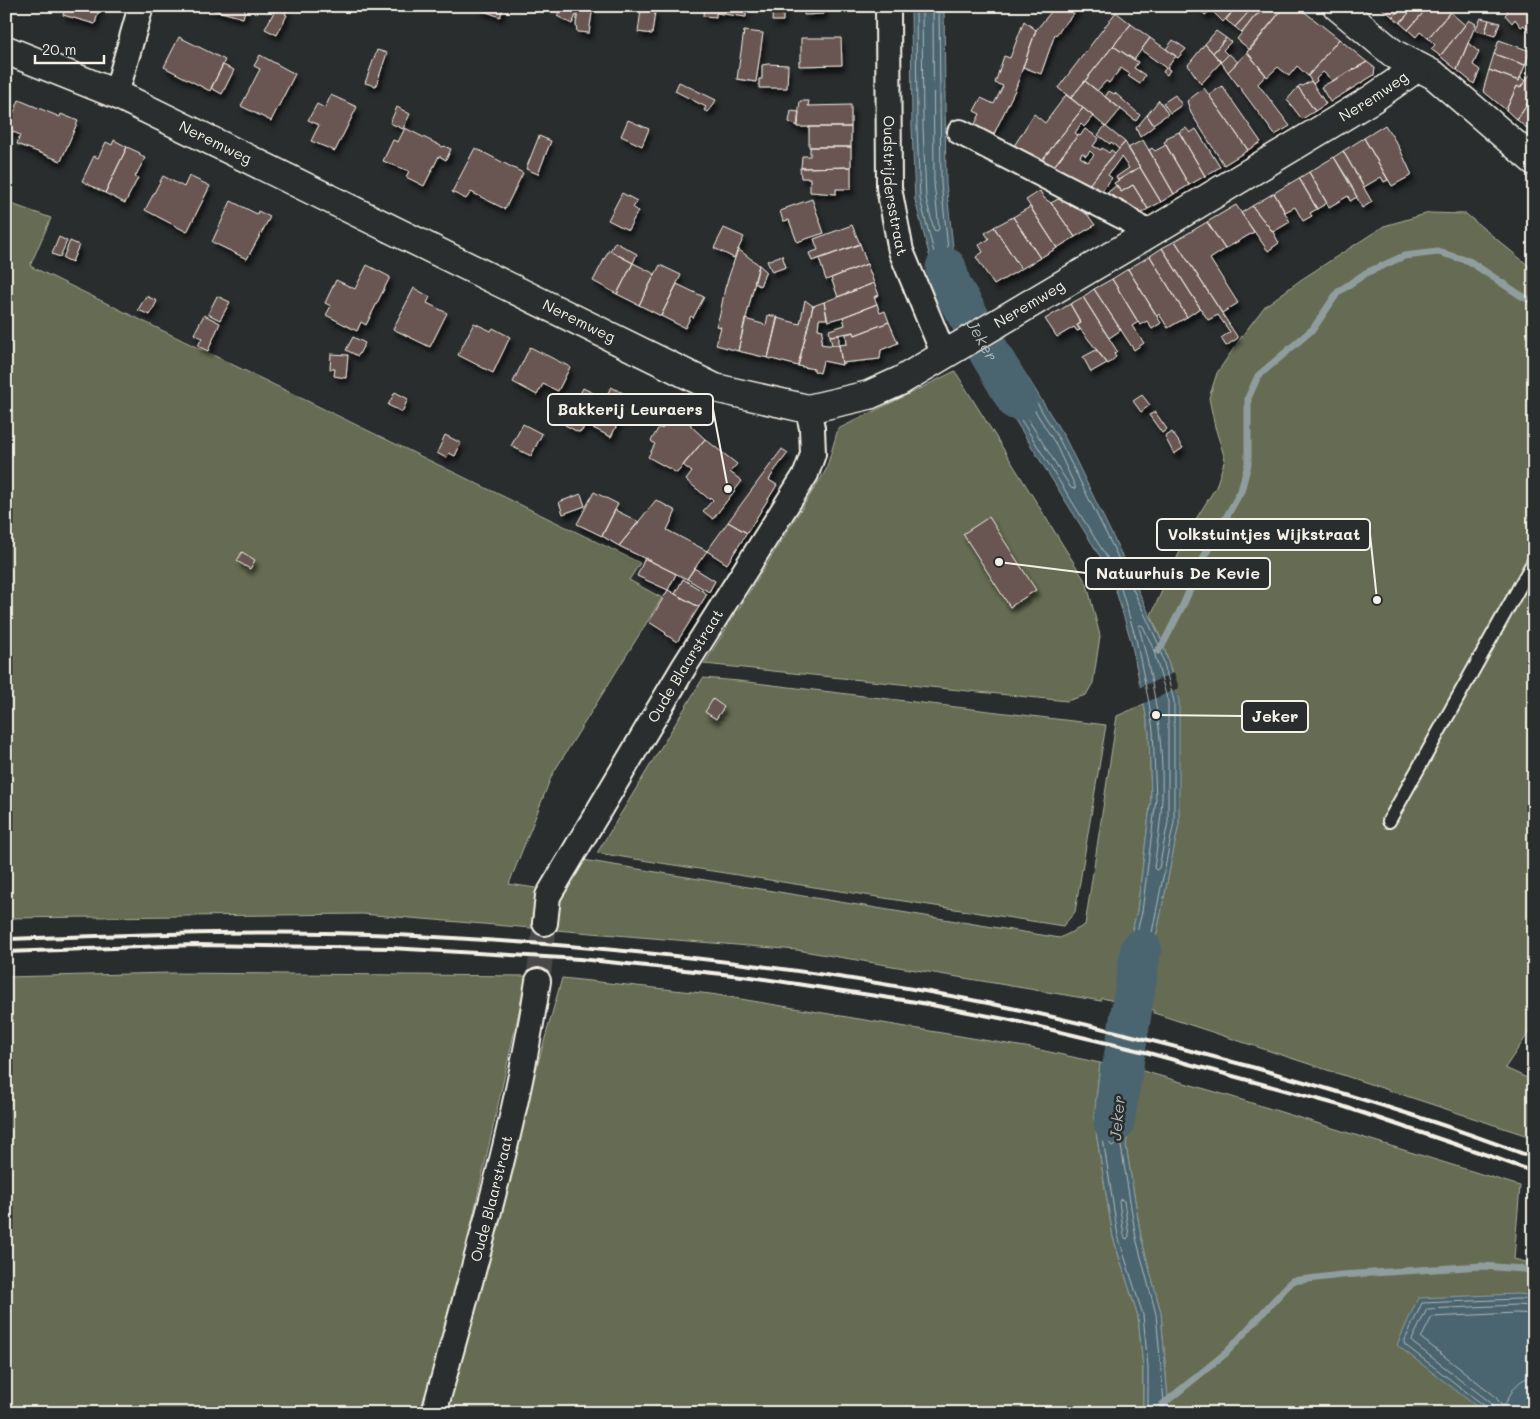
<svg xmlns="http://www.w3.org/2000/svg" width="1540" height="1419" viewBox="0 0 1540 1419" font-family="Mali,sans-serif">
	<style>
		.green { fill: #666c52; stroke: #adae9d }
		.water { fill: #4b656f; stroke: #8f9d9f }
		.pier { fill: #2a2d2e }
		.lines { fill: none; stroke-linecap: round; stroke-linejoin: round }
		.shore { stroke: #b0b9b8; stroke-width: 1 }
		.stream { stroke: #8f9d9f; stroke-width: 7 }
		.river { stroke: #4b656f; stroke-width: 41 }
		.building { fill: #695752; stroke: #f4f1e8; fill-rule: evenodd; filter: url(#shadow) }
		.street-tunnel { stroke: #484a4a; stroke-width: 24; stroke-dasharray: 24 12; stroke-linecap: butt }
		.lane-casing { stroke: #f4f1e8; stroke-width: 16 }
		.street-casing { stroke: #f4f1e8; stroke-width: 28 }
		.secondary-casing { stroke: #f4f1e8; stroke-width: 31 }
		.lane { stroke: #2a2d2e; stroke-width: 12 }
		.street { stroke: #2a2d2e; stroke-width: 24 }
		.secondary { stroke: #2a2d2e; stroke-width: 28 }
		.rail { stroke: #f4f1e8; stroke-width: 4 }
		.labels { text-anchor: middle; stroke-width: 5; stroke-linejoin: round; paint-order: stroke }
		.street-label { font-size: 15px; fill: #f4f1e8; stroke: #2a2d2e }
		.water-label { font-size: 16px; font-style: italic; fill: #b0b9b8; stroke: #2a2d2e }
		.leader { fill: none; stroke: #f4f1e8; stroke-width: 2 }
		.callout-dot { fill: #f4f1e8; stroke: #2a2d2e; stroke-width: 2 }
		.callout { fill: #2a2d2e; stroke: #f4f1e8; stroke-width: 2 }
		.callout-label { font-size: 16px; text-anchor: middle; font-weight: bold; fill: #f4f1e8 }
	</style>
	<defs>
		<filter id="shadow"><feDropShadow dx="3" dy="5.5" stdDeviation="2.5" flood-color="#0009"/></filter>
	</defs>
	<rect width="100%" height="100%" fill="#2a2d2e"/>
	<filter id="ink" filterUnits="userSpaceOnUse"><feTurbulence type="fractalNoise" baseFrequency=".02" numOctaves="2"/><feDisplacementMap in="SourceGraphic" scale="10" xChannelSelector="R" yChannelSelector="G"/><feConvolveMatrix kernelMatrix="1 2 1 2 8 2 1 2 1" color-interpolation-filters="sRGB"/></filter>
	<g filter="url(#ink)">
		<path class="green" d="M6,202L51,218L30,266L640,563L629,580L662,598L552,775L509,884L542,889L583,860L1060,938L1085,925L1117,716L1144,704L1149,732L1151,799L1137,911L1115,1001L1102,998L1101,1001L797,950L362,914L6,918Z
			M1429,213L1466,214L1534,270V1025L1505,1068L1534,1081V1138L1154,1013V1010L1142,1007L1179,823L1175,685L1163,644L1151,615L1191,527L1216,487L1225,459L1215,427L1209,398L1217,373L1242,336L1265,306L1302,279L1384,226Z
			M955,371L1087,584L1100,636L1093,683L1086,695L1067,701L704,664L826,470L838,429Z
			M703,678L739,681L1106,725L1075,912L1063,926L597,853Z
			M170,973L527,976L470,1230L489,1237L562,978L711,994L1031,1048L1100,1063L1094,1119L1113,1237L1138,1316L1143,1367V1413H6V977Z
			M1136,1069L1226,1095L1520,1186L1514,1259L1534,1264V1413H1169L1161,1313L1141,1237L1126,1146Z"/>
		<path class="water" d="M911,6H944L946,183L953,247L979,314L954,330L936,281L915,200L912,127Z
			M1005,341L1065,438L1118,547L1163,644L1179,701V823L1142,1007L1115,1001L1137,911L1151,799L1149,732L1144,704L1131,641L1111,574L977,359Z
			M1100,1063L1136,1069L1126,1146L1141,1237L1161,1313L1169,1413H1143V1367L1138,1316L1113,1237L1094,1119Z
			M1517,1294L1534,1295V1392L1522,1413H1485L1397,1345L1418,1298Z"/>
		<path class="pier" d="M1174,673L1179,688L1142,704L1138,688Z"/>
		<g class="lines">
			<path class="shore" d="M916,6L917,127L920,199L941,279L955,320L958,321L972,311L948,249L941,183L939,6
				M922,6L923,127L926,198L934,230L937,231L939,229L934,183L933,6
				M948,271L950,273L964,308L962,312L958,310L947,278L946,273Z
				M1002,349L1005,350L1060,441L1114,549L1159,645L1174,701V822L1139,998L1137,1000L1123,998L1121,995L1142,912L1156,799L1153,731L1149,703L1136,639L1116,572L985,362L986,359Z
				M1000,358L1003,359L1055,443L1075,486V489L1071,488L994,365V362Z
				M1140,625L1143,626L1153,648L1168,702V822L1159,868L1156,870L1154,868C1157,845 1161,822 1162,799C1164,741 1154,683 1139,627Z
				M1112,1076L1122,1078L1123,1080L1115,1144L1112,1146L1110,1144L1106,1118L1110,1078Z
				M1121,1199L1124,1201L1129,1236L1127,1239L1125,1238L1124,1235L1119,1202Z
				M1534,1314L1516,1313L1432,1317L1421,1338L1495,1396L1502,1406L1505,1405C1511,1392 1518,1377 1534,1377
				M1148,1413V1367L1143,1315L1118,1236L1100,1119L1104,1071L1106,1069L1129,1073L1130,1075L1121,1146L1136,1238L1156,1314L1165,1413
				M1488,1413L1486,1407L1405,1345L1404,1342L1422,1303L1517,1299L1534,1300
				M1494,1413L1493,1407L1490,1402L1413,1343L1412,1340L1427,1309L1516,1305L1534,1306"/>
			<path class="stream" d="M1158,651L1163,644L1184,603L1205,555L1241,491L1248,464V398L1258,376L1313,329L1338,292L1366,273L1404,256L1438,252L1469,261L1520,295L1534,302
				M1162,1405L1226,1353L1292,1281L1341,1275L1482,1266L1534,1270"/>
			<g class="river">
				<path id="s1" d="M946,268L951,286L1017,400"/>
				<path d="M1114,1123L1141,949"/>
			</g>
		</g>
		<path class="building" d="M66,6H100L95,24L63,15Z
			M200,6H246L243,18Z
			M277,6H289L285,14L287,15L277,35L265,29Z
			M480,6H504L500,17L479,9Z
			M562,6L577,13L572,24L557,16Z
			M579,6H593L589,33L577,32L576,24Z
			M704,6H749V9L744,8L743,13L746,14V17L716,13V17L703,16Z
			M773,6H783V21H772Z
			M804,6H824V14L804,15Z
			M1056,6H1080L1056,35L1055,34L1041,74L1023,67L1036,30Z
			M1203,6H1237L1223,22L1211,10L1205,15L1200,10Z
			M1237,6H1254L1235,27L1226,20Z
			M1254,6H1270L1255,16L1242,33L1235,27Z
			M1270,6H1285L1250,50L1237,39L1255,16Z
			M1285,6H1297L1339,39L1308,76L1297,66L1289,76L1278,67L1267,77L1247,52Z
			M1379,6H1402L1393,17Z
			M1402,6H1415L1400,23L1393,17Z
			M1415,6H1429L1408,30L1400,23Z
			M1429,6H1443L1450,12L1428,38L1420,32L1416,37L1408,30Z
			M1511,6H1534L1533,36L1524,25L1521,27L1515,19L1512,23L1505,15L1508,12L1506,9Z
			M641,10L655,12L652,34L638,32Z
			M1116,12L1131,24L1071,98L1058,88Z
			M1450,12L1465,25L1440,56L1431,49L1435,45L1428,38Z
			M1481,18L1489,20L1485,33L1475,30Z
			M1469,20L1476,24L1457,70L1440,56Z
			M1489,20L1500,23L1495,36L1485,33Z
			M1024,21L1036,30L1015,90L991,140L972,130L980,114L974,111L981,98L994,104L1003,86L995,83L1004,56L1010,58Z
			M1131,24L1150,38L1134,60L1113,46Z
			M744,31L763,33L756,82L737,79Z
			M1216,31L1226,38L1213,53L1205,44Z
			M179,37L225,60L210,91L164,67Z
			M801,38H841L842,65L799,66V61H801Z
			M1150,38L1176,56L1167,68L1170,70L1167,75L1163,72L1166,68L1141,50Z
			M1226,38L1231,42L1223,50L1228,55L1221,62L1213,53Z
			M1339,39L1367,62L1333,81L1323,72L1316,79L1317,81L1313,84L1308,76Z
			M1173,40L1186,49L1178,58L1166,49Z
			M1499,40L1530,51L1525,65L1494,54Z
			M1468,43L1479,52L1473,65L1480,70L1474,84L1457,70Z
			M1205,44L1221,62L1201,84L1188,65Z
			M1113,46L1138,62L1134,68L1145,75L1140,84L1128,76L1130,74L1121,68L1109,83L1106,81L1097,91L1085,81Z
			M377,50L387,53L376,86L365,83Z
			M1247,52L1266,75L1258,84L1290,126L1275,135L1228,72Z
			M1229,54L1238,62L1228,72L1221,62Z
			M1494,54L1525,65L1519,81L1489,70Z
			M260,55L295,74L271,121L241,106L260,69L254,66Z
			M1367,62L1375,68L1374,75L1330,102L1321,87Z
			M768,64L788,65L787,88H759V79H762V65Z
			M223,65L234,70L222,94L211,88Z
			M1489,70L1519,81L1520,77L1525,81L1520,88L1517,86L1506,110L1483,91Z
			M1533,71L1534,94L1517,120L1506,110L1517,86L1520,88Z
			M1085,81L1121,109L1106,127L1071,98Z
			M1311,81L1326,104L1315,111L1298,87L1300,85L1302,86Z
			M679,82L716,100L711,109L708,112L704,110L706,107L675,91Z
			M1222,86L1261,142L1248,150L1209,95Z
			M1298,87L1315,111L1302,119L1287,100Z
			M1204,88L1248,150L1224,165L1191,113L1187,101Z
			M1109,91L1114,94L1115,93L1140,115L1136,121L1105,97Z
			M1534,94V124L1530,131L1517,120Z
			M331,95L357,107L335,151L311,141L319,125L308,120L317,104L325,108Z
			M1066,95L1083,108L1039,164L1026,156L1028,154L1014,146L1034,114L1045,123Z
			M1175,95L1182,105L1170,113L1163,103Z
			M19,100L60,117L61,114L78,121L61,161L17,144L20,135L7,129Z
			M1159,100L1168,114L1153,124L1147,115Z
			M800,101H809L808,106L851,105V127H797Z
			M397,107L410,114L403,129L390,123Z
			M1083,108L1093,116L1084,127L1081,124L1075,133L1078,135L1051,170L1039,164Z
			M791,111L799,112L798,126L789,122Z
			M1147,115L1154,126L1140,137L1136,128Z
			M628,120L649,129L642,146L621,136Z
			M1385,125L1399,147L1412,175L1392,186L1364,138Z
			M1105,126L1125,142L1119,149L1111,142L1110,144L1098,135Z
			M809,127H851V147H809Z
			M405,128L443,147L444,146L451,149L446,160L439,156L424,186L406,177L409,171L383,161L393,140L398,142Z
			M1186,128L1190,133L1196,129L1220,167L1205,176L1179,132Z
			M1085,129L1099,138L1093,146L1101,150L1102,148L1109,153L1111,150L1115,153L1087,187L1051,170L1078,135L1080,136ZM1090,151L1094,155L1088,162L1080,157L1082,153L1086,156Z
			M1179,132L1205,176L1189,185L1164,142L1167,140L1166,138Z
			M539,136L551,141L538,174L526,169Z
			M1364,138L1388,180L1384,182L1381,177L1364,187L1343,151Z
			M114,140L127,147L105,193L82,181L94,156L98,158L106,142L112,145Z
			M1143,140L1174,194L1161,202L1128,148Z
			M1125,142L1140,167L1118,180L1116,177L1129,168L1121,157L1108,175L1112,178L1098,196L1087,187Z
			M1166,145L1189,185L1174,194L1149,150L1152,148L1155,151Z
			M127,147L140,153L139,155L145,158L135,177L138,178L125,203L105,193Z
			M810,147H851V167L801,168L802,156H810Z
			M475,148L523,173L505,209L471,192L466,199L452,192Z
			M1343,151L1372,202L1362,208L1349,181L1334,157Z
			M1334,157L1357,197L1350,201L1348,196L1329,207L1309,172Z
			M851,167V189H836V194L810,192V178H801L800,168Z
			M1140,167L1161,202L1148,209L1133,185L1121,192L1114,183Z
			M1309,172L1327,203L1317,209L1299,178Z
			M163,176L184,187L189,176L210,186L187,232L145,210Z
			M1299,178L1317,209L1310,213L1312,216L1303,221L1295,207L1285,212L1274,193Z
			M1117,185L1121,192L1133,185L1148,209L1136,217L1101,198Z
			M1040,191L1044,198L1051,203L1075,237L1057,248L1026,200Z
			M622,193L637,201L633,208L638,211L628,230L608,220Z
			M1274,193L1290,222L1273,232L1252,206Z
			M812,199L824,233L797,242L789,220L783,221L780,211L786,209V208Z
			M1058,199L1087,214L1095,225L1075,237L1051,203Z
			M231,201L257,214L258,211L270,217L247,259L212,242Z
			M1236,205L1254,232L1225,249L1207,222Z
			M1252,206L1273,232L1279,243L1268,251L1241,213Z
			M1030,207L1057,248L1040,258L1013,217Z
			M1013,217L1040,258L1021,269L994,227Z
			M1207,222L1225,249L1210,259L1238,303L1222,313L1175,241Z
			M852,225L860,244L812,261L809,253L818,250L814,239Z
			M994,227L1021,269L994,285L976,257L983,252L979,245L989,239L985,233Z
			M724,228L744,237L734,258L714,248Z
			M59,237L67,241L60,257L52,254Z
			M70,241L79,245L72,262L63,258Z
			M1175,241L1238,338L1226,346L1221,338L1230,332L1218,315L1208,320L1162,248Z
			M615,242L637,254L633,263L610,251Z
			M860,244L867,264L826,280L819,259Z
			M1162,248L1200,308L1187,317L1150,256Z
			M738,249L759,265L738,351L716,345L721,327L716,326L720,314L725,288Z
			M609,250L633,263L617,294L593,281Z
			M782,255L786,267L772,272L767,261Z
			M1150,256L1187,317L1168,328L1159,314L1157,316L1128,269Z
			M633,263L655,274L639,305L617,294Z
			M867,264L874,283L838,297L831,278Z
			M367,265L390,277L366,325L361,322L357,331L326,315L331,306L325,303L336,280L355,289Z
			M660,265L681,275L661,316L639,305Z
			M759,265L766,271L760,286L754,283Z
			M1128,269L1161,323L1152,329L1147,321L1140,325L1112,279Z
			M1112,279L1138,322L1132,326L1144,343L1134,350L1094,289Z
			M874,283L879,295L874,297L877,304L843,317L828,321L824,302Z
			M677,284L704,297L693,318L691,316L685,328L661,316Z
			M414,288L430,297L427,303L447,313L430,347L393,329Z
			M1094,289L1121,330L1109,338L1083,297Z
			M146,296L157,301L150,315L138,310Z
			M217,296L230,302L220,320L208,314Z
			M1083,297L1117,351L1114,354L1116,357L1108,364L1077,325L1081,323L1070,304Z
			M805,300L813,306L798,366L768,358L777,318L800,324Z
			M824,302L827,319H819L818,329L823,330L821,344L827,345H839L842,365L823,361L820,373L814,371V369L798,366L813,306Z
			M877,304L880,313L885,311L889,322L855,335L854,332L830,336L829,330L845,325L843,317Z
			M1070,304L1081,323L1077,325L1080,330L1077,331L1074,327L1057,337L1045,319Z
			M204,315L220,323L208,351L198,346L202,338L194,334Z
			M768,315L778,317L768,358L738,351L745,319L766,325Z
			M889,322L898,343L881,350L880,359L842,363L839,345L847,344L846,334L854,332L855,335Z
			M474,323L491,331L493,328L510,337L493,373L458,355Z
			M839,335V345H832L830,336Z
			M353,337L365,343L358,356L346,350Z
			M530,347L570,367L558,391L543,384L537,395L513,382Z
			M1096,350L1107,363L1091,372L1083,357Z
			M331,354L348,355L346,378L334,376L335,369H330Z
			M611,387L631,397L611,437L585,424L582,431L578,432L565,425L583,388L605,399Z
			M395,392L408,399L402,412L388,405Z
			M1142,395L1150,405L1141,412L1133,401Z
			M1155,412L1167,429L1162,433L1149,415Z
			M670,415L680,420L686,417L690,420L691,426L705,439L677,473L648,457L655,444L651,441L659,427L662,429Z
			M523,424L542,434L531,456L511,446Z
			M1172,432L1183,448L1174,454L1165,437Z
			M445,435L461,443L455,456L449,453L446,458L437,453Z
			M705,439L737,464L730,472L742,481L713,519L703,511L713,500L710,497L709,499L686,480L692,472L683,465Z
			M782,449L788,453L775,470L769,480L777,485L747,533L728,522Z
			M594,492L618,504L602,536L577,524Z
			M581,494L585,506L563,514L559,502Z
			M656,500L676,511L667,530L707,551L687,579L619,546Z
			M615,510L639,522L619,546L602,536Z
			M989,517L1036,590L1010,607L963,534Z
			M728,522L747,533L727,564L707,551Z
			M242,552L255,560L250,569L237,561Z
			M645,558L676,574L668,590L637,576Z
			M694,568L715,581L709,592L687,579Z
			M683,579L707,594L699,607L675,594Z
			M668,590L699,607L677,642L665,634L666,633L649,622Z
			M713,699L724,707L716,719L705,712Z"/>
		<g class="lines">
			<path class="street-tunnel" d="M538,981L545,923"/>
			<g class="lane-casing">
				<path id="lane" d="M1389,821L1534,561"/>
			</g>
			<g class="street-casing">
				<g id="street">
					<path id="s2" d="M888,6L889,188L901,251L944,355"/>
					<path d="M116,94L141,6"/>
					<path d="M960,132L1124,217L1148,234"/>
					<path id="s3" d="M545,923L548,896L573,854L684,667L806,474L813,454L812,428L808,409"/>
					<path id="s4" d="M434,1413C473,1270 516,1127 538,981"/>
				</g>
			</g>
			<g class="secondary-casing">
				<g id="secondary">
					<path d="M1337,6L1394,54L1434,75L1534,161"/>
					<path id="s5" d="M6,50L116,94L715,388L808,409L869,395L900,381L1148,234L1372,99L1418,67"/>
				</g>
			</g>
			<use href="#lane" class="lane"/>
			<use href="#street" class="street"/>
			<use href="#secondary" class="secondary"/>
			<path class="rail" d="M6,939C136,935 267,929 397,935C605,945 813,966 1016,1009C1098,1026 1178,1047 1259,1069C1351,1095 1444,1123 1534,1158
				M6,952L194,945L390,948L580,959L751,977L916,1002L1010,1020L1145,1052L1339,1105L1490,1156L1534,1172"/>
		</g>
	</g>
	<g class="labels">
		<g class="street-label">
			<text dy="5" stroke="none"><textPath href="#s5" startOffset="1530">Neremweg</textPath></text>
			<text dy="5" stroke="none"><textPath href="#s5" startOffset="229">Neremweg</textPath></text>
			<text dy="5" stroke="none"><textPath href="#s2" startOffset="180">Oudstrijdersstraat</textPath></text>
			<text dy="5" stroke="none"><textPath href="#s5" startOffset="1128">Neremweg</textPath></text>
			<text dy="5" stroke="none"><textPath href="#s5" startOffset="634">Neremweg</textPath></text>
			<text dy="5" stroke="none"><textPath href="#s3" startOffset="295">Oude Blaarstraat</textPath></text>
			<text dy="5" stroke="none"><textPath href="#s4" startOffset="222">Oude Blaarstraat</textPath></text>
		</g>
		<g class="water-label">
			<text dy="6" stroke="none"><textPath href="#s1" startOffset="81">Jeker</textPath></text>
			<text transform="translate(1117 1118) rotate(-85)" y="6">Jeker</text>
		</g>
	</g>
	<path class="leader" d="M728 489L713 409M1377 600L1370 534M999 562L1086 573M1156 715L1242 716"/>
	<g class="callout-dot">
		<circle cx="728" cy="489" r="5"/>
		<circle cx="1377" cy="600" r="5"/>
		<circle cx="999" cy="562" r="5"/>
		<circle cx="1156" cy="715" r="5"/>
	</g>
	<g class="callout">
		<rect x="548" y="394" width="165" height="31" rx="5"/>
		<rect x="1157" y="519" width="213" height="31" rx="5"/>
		<rect x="1086" y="558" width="184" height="31" rx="5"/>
		<rect x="1242" y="701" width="66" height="31" rx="5"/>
	</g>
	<g class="callout-label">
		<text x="630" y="415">Bakkerij Leuraers</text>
		<text x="1264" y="540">Volkstuintjes Wijkstraat</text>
		<text x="1178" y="579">Natuurhuis De Kevie</text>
		<text x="1275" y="722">Jeker</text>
	</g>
	<rect width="1540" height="1419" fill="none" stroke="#2a2d2e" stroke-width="25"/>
	<rect x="12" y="12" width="1515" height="1394" fill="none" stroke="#f4f1e8" stroke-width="2" filter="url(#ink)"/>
	<path d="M35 55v8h69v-8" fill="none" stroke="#f4f1e8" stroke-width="2.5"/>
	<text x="42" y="55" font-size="15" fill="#f4f1e8" stroke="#2a2d2e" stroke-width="4" paint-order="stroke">20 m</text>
</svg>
